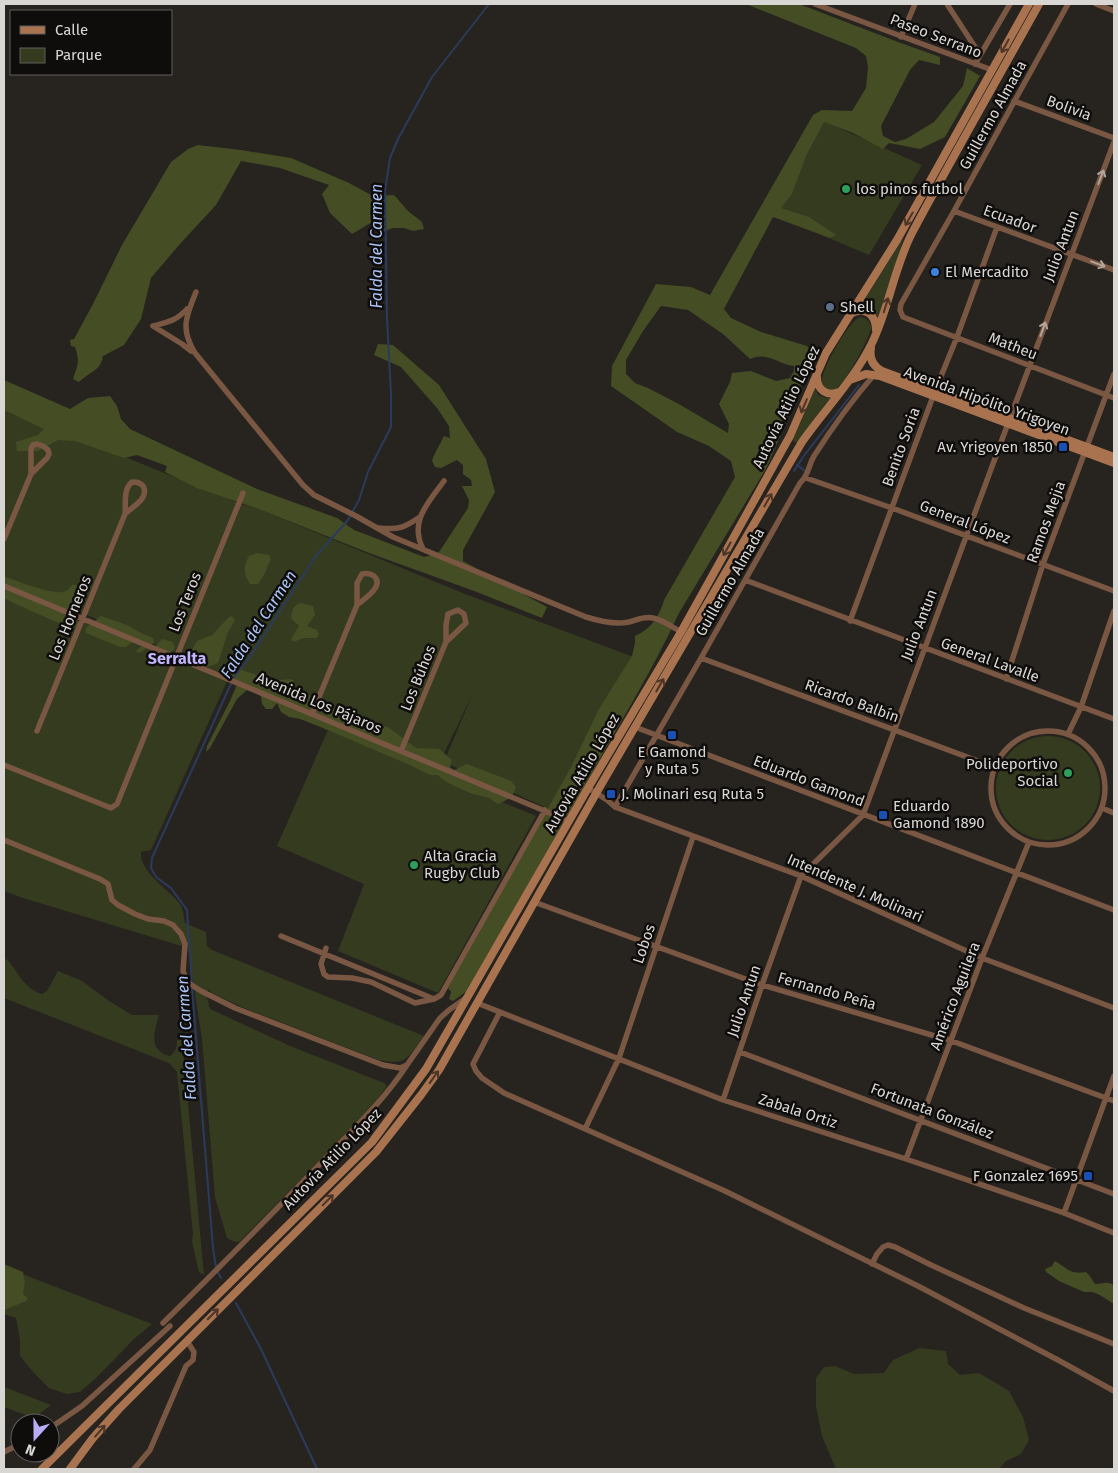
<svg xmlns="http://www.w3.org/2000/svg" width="1118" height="1473" viewBox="0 0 1118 1473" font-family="'Fira Sans',sans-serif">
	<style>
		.green { fill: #353b1f }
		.forest { fill: #444d24; fill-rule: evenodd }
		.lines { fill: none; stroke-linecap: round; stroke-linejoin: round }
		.stream { stroke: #2b3b5d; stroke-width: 2 }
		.minor { stroke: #795742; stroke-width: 5.5 }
		.secondary { stroke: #a97350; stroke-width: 8 }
		.oneway { stroke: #4d3627 }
		.oneway2 { stroke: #b3a49a }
		.leisure-dot { fill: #2e9e5b; stroke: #0f0d0c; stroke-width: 2 }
		.shop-dot { fill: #3f7fe0; stroke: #0f0d0c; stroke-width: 2 }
		.service-dot { fill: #5c6f8a; stroke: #0f0d0c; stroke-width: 2 }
		.transit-dot { fill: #1a4fb4; stroke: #0f0d0c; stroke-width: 2 }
		.labels { text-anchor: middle; stroke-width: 5; stroke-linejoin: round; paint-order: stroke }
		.street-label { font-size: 15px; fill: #d9d7d4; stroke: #0f0d0c }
		.poi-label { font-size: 15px; fill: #d9d7d4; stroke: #0f0d0c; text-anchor: start }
		.water-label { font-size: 16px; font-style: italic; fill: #aac3f4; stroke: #0f0d0c }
		.neighbourhood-label { font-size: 16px; font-weight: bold; fill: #c1b5fc; stroke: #0f0d0c }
	</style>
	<rect width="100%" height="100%" fill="#272420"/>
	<path class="green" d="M819,119L922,165L869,255L772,214Z
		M904,237L878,317L872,310L863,302Z
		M860,317C865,318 870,320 871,327C871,336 844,385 836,389C832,391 831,390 828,390C824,387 822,385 822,381C822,368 849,321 860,317Z
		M815,387L818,395L826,398H830L813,420L798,444L792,440L800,424Z
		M4,408L241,504L261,510L465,594L639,659L554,811L444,762L473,693L439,764L230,677L4,579Z
		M4,586L228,679L151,850L141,852C139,872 169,889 180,904C183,909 184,917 185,923L206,932L207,946L212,950L424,1036C408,1057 407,1066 379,1060L244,1008L212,993L208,989L207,998L210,1009L290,1046L384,1083L387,1086L370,1109L239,1242H235L227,1238L215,1197L202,1039L188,948L20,897L4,891Z
		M328,730L536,816L438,993L338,951L364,884L277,846Z
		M996 788a52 52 0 1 1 104 0a52 52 0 1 1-104 0Z
		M4,959L8,960C18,973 25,989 42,994L47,991L58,971L82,981L109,1001L132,1015H159C154,1032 148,1050 170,1056C176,1051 177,1047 177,1040H182L204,1275L199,1272L192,1242L193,1234L177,1072L169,1063L4,998Z
		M4,1267L152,1324L135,1338L96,1378L80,1392L67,1394L49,1388L33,1372L20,1356V1340L16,1318L4,1314Z
		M919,1348L946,1351L948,1364L960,1375L979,1373L1009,1391L1023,1417L1029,1440L1021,1454L1006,1461L999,1469H836L822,1436L816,1406V1378L824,1367L835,1366L854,1374L884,1373L893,1360Z
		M4,1387L51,1405L34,1418L4,1407Z"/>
	<path class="forest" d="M746,4H799L898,42L940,57V65L919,60L910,70L881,126L883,136L895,142L906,139L934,122L963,86L967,68L980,76L945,137L920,149L889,143L883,149L853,133L824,122L806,156L792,194L781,208L809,217L836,235L830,238L773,217L724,309L731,318L761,332L807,346L817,358L806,375L802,384L793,396L789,415L767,467L679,613C666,641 652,667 637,694L467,991L453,1001L449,999L451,992L448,988L571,767L599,709L632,656L635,643V636C651,629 659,617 664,600L735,477L731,461L709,446L677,432L611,386L612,366L656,284L691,287L710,295L813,115L822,110L852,111L866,88L868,67L866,56L856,48ZM661,306L688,310L723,334L750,359C768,351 777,364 794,366V371L790,378L776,381L751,371L732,373L730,382L719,404L729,424L728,433L677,403L648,388L635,383L626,374V360L643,331Z
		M198,145L241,150L291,158L349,183L373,196L394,195L408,211L422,222L424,229L413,231L404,228H393L379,233L375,220C368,225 360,229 352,234L330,213L322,194L329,185L280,168L241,161L216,205L179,245L151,278L141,319L124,345L103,356C101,371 89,372 79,382L73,379C78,364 80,362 75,347L71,346L70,340L74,339L93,304L122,245L171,162L188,149Z
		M378,344L393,345L439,385L486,459L495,492L463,550V561L547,607L542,618L477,592L369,553L261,510L197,488L165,472L167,466L137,455L124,458L75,441L58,440L38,451H17L16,442L38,435L44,429L4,410V380L70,409L88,398L110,396L117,406L121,419L130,429L257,489L337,518L354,530L370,536L424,557L438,553L441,549L468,508L469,500L462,486H472L471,480L463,474V465L457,460L441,468L435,467L432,461C435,451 440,445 444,436L450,438L449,426L437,408L401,367L374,355Z
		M257,553L269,555L271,559L264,575L258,584H250C243,573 243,567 249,556Z
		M4,576C16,581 50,594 62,592C67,591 69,589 72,585H79L85,589L83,593L76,597L78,625L72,629L18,605L4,598Z
		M300,603L313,606L315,615L307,626L317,630L319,634L317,638H303L294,642L291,639L299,626L291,618C292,610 293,606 300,603Z
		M101,616L127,625L141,633L153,638L154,643L141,652L138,653L136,651L142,646L132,642L126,647H120L86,633V628Z
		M230,616L233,617L235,620L228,632L218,663C203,670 198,668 191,652L197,641L212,635Z
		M162,639L173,642L175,648L163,662L147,656Z
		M221,664C228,664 234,667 240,669C256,675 273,682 290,679L293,680L295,687L334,710L353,708L358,715L355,723L366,722L388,727L416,748L439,749L452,760L450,767L454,770L467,764L511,781L516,787C513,798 507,800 498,804L489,798L470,793L448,783L437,775H430L410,765L318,726L300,719L289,717L281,712L277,703L272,709H266L262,704L261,696L248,689L237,699L210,748L206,752L207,746L229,703L236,687L235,679L221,673Z
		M1055,1261C1067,1268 1070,1275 1086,1272L1089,1275L1095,1284C1102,1284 1110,1280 1114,1286V1304L1098,1294L1092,1292H1084L1059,1281L1046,1272L1045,1269L1052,1266Z
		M4,1264L23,1272L25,1282L23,1294L28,1298L26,1301L4,1310Z"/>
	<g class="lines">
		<path class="stream" d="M797,465L805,471
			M794,471L803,457L859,385
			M192,983L187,910L171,888L156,877L151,868L152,858L234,677L249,658L316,556L348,520L359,500L368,472L391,427V395L387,318L385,191L390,158L398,139L432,77L489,4
			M192,988L213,1248L216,1267
			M217,1271L221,1278
			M236,1303L261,1349L317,1469"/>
		<path class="minor" d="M815,4L992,70
			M947,4L975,47L982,52
			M1068,4L954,211L901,304L900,310L903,317L1114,398
			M1096,4L1114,11
			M901,37L915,4
			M975,64L1010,4
			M1014,101L1114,138
			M954,211L1114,270
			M196,292C186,316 180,329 195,353L303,485L314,495L356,516L393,537L586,617C599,621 615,625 629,622C637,620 644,616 653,618C663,620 672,627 681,632
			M187,309C176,321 168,322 153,326L182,344L191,351
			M806,478L892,508L1114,591
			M379,528C398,530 404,528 420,517
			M4,539L31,474L47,458L49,454L48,450L43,446L37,444L33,445L31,449V474
			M423,549C409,521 428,503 444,481
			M745,580L1114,719
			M4,586L569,821
			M850,621L935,391L957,337L997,227
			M701,658L994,767
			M1006,679L1043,564L1114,374
			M312,714L357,605V583L362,574C367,573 370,573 374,576C385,586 364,599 357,605
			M635,727L1114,910
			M991 788a57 57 0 1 1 114 0a57 57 0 1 1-114 0Z
			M37,731L125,514C126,504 123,489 132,482C136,482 140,482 143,486C150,498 132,507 125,514
			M1068,734L1081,707L1114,611
			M401,751L446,642V625L448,614L458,610L464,614L466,623L446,642
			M4,765L111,808L117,804L243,493
			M588,788L607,800L615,807L801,876L982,958L1114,1008
			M615,807L701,658L800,483C809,475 808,466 814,456C832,428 852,400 874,375
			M1102,808L1114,813
			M4,840L100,879L108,884L112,900L118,905L135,914L148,919L164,921L173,925L181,934L185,944L183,971L187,982L201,991L235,1008L383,1065L400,1068L407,1065L440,1018L449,1010L466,998
			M534,902L762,985L952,1041L1114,1101
			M281,936L434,999
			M326,948L321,964L324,974L328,977L352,978L371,982L415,1003L434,999L441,995L545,810
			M477,1003L723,1100L906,1159L1064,1213L1114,1233
			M500,1012L473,1064L476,1071L482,1078L504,1093L725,1191L918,1286L1058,1360L1114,1391
			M740,1052L1114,1194
			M723,1100L762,985L801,876L863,815L1010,418L1114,142
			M585,1129L619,1058L693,837
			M906,1159L982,958L1029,842
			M1064,1213L1114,1076
			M872,1264L877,1254L883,1247L888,1245L895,1247L931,1265L1024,1308L1114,1344
			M163,1323C216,1271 268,1218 319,1165C350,1132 383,1102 407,1065
			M50,1428L82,1406L170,1326
			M4,1452L20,1444
			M134,1469L150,1450L186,1366L193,1360L194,1352L187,1341"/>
		<path class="secondary" d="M850,314C865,306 876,314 876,330
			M871,348C869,358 873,366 882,371L1114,457
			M817,377C817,390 827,397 839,392
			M850,380L866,374L880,376L1114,463
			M42,1469L372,1142L426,1069L588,788L681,632L790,436L826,353L897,240L1029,4
			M70,1469L93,1438L119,1409L376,1152L421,1095L439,1070L598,790L802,442C825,409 854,380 872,343C889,308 894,268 912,233C953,156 997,80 1039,4"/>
	</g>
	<defs><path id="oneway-shaft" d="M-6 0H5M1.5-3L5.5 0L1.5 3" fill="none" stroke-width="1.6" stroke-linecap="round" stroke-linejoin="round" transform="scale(1.25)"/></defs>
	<g class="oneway">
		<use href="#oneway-shaft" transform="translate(1005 46) rotate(119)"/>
		<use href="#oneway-shaft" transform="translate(909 219) rotate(120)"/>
		<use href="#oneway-shaft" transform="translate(886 305) rotate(-73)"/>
		<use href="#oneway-shaft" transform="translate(804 406) rotate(113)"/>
		<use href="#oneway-shaft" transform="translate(768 500) rotate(-60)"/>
		<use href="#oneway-shaft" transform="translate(727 549) rotate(119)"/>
		<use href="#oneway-shaft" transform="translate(660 685) rotate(-60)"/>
		<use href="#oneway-shaft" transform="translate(434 1077) rotate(-55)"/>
		<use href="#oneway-shaft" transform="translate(328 1200) rotate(-45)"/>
		<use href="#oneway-shaft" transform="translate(213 1314) rotate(-45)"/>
		<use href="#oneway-shaft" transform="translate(100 1431) rotate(-49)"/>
	</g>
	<g class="oneway2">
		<use href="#oneway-shaft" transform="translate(1101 177) rotate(-69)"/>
		<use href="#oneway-shaft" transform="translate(1098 264) rotate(20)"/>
		<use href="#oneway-shaft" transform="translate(1043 329) rotate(-70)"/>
	</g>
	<g class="leisure-dot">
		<circle cx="846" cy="189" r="5"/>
		<circle cx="1068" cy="773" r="5"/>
		<circle cx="414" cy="865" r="5"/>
	</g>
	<circle class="shop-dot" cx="935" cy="272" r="5"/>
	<circle class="service-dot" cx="830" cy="307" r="5"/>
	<g class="transit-dot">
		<rect x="1058" y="442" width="10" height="10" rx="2.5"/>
		<rect x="667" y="730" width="10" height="10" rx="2.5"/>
		<rect x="606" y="789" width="10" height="10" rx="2.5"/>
		<rect x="878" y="810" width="10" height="10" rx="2.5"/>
		<rect x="1083" y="1171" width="10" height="10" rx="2.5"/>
	</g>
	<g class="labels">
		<g class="street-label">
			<text transform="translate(936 36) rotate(21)" y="5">Paseo Serrano</text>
			<text transform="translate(1069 108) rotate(20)" y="5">Bolivia</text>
			<text transform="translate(993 115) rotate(-61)" y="5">Guillermo Almada</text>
			<text transform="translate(1010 219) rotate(20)" y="5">Ecuador</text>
			<text transform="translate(1061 246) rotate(-69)" y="5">Julio Antun</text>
			<text transform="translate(1013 346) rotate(21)" y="5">Matheu</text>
			<text transform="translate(987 401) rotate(20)" y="5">Avenida Hipólito Yrigoyen</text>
			<text transform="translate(786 407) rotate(-64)" y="5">Autovía Atilio López</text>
			<text transform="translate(901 447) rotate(-70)" y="5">Benito Soria</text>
			<text transform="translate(965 522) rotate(21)" y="5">General López</text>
			<text transform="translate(1046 522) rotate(-70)" y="5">Ramos Mejia</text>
			<text transform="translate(730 582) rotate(-60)" y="5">Guillermo Almada</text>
			<text transform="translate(185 602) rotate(-68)" y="5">Los Teros</text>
			<text transform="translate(70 618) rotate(-68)" y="5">Los Horneros</text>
			<text transform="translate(919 625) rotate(-69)" y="5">Julio Antun</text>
			<text transform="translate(990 660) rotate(20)" y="5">General Lavalle</text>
			<text transform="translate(418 678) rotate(-68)" y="5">Los Búhos</text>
			<text transform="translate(852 701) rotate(20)" y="5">Ricardo Balbín</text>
			<text transform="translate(319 703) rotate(23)" y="5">Avenida Los Pájaros</text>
			<text transform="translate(582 773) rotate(-60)" y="5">Autovía Atilio López</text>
			<text transform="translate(809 781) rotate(21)" y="5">Eduardo Gamond</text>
			<text transform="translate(855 888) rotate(24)" y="5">Intendente J. Molinari</text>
			<text transform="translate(644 944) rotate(-71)" y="5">Lobos</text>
			<text transform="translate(827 991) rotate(16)" y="5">Fernando Peña</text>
			<text transform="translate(955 996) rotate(-69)" y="5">Américo Aguilera</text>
			<text transform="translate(744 1001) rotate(-71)" y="5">Julio Antun</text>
			<text transform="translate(798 1111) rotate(18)" y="5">Zabala Ortiz</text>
			<text transform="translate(932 1111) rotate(21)" y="5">Fortunata González</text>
			<text transform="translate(332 1159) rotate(-46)" y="5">Autovía Atilio López</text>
		</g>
		<g class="poi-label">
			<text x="856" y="194">los pinos futbol</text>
			<text x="945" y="277">El Mercadito</text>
			<text x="840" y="312">Shell</text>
			<text x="1053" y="452" text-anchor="end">Av. Yrigoyen 1850</text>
			<text x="672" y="757" text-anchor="middle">E Gamond<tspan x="672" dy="17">y Ruta 5</tspan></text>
			<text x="1058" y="769" text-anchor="end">Polideportivo<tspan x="1058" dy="17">Social</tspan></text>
			<text x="621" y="799">J. Molinari esq Ruta 5</text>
			<text x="893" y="811">Eduardo<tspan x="893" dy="17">Gamond 1890</tspan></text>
			<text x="424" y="861">Alta Gracia<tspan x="424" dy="17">Rugby Club</tspan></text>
			<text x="1078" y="1181" text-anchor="end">F Gonzalez 1695</text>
		</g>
		<g class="water-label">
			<text transform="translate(376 246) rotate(-90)" y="6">Falda del Carmen</text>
			<text transform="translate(258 624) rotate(-57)" y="6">Falda del Carmen</text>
			<text transform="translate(186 1038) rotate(-94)" y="6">Falda del Carmen</text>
		</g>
		<g class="neighbourhood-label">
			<text x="177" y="664">Serralta</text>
		</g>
	</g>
	<rect width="1118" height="1473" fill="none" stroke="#d9d7d4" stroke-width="10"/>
	<rect x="10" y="10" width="162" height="65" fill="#0f0d0c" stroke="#605e5c"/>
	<rect x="20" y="26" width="25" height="8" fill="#a97350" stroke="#605e5c"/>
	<text x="55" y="35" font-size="15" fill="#d9d7d4">Calle</text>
	<rect x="20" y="48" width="25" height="15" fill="#353b1f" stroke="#605e5c"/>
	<text x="55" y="60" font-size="15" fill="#d9d7d4">Parque</text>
	<g transform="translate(35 1438) rotate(201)"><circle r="24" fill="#0f0d0c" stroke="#605e5c"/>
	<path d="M0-4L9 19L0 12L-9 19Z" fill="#b8abf7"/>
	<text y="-8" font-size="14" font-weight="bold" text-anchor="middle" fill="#d9d7d4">N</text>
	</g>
</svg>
